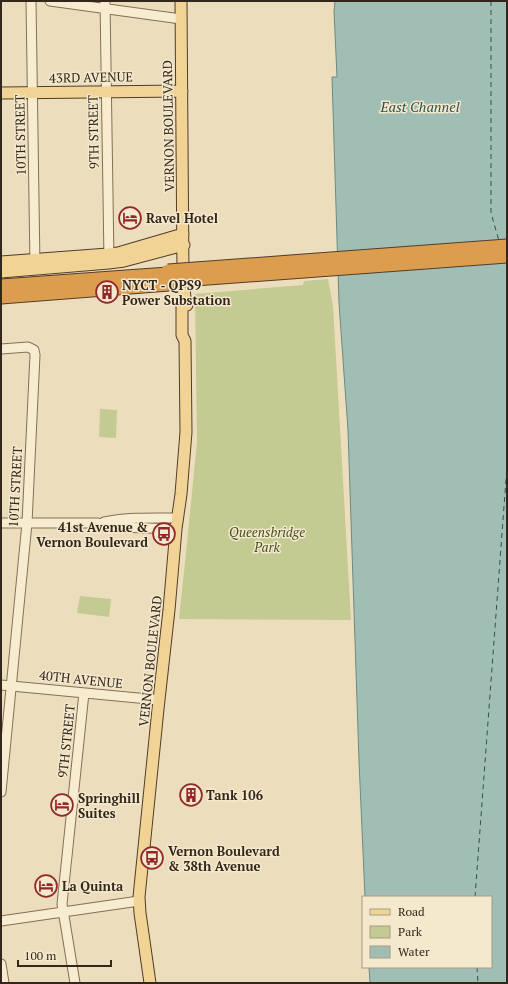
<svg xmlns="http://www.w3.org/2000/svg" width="508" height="984" viewBox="0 0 508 984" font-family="'PT Serif',serif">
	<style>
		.green { fill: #c3ca92 }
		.water { fill: #a1beb5; stroke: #698b82 }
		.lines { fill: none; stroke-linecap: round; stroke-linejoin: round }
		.ferry { stroke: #2b5350; stroke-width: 1; stroke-dasharray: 5 4; stroke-linecap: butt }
		.minor-casing { stroke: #846f57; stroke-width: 11 }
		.major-casing { stroke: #513d2c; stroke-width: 13 }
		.highway-casing { stroke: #513d2c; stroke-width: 15 }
		.minor { stroke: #f8ecd0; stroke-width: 9 }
		.major { stroke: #f0d395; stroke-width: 11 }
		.highway { stroke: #dc9d4e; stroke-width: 13 }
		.highway-bridge-casing { stroke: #513d2c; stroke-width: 15; stroke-linecap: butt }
		.highway-bridge { stroke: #dc9d4e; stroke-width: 13 }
		.labels { text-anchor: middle; stroke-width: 3; stroke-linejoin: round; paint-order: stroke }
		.street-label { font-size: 13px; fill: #33271b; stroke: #f4e8cd }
		.poi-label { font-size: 13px; font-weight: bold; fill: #33271b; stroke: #f4e8cd; text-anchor: start }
		.park-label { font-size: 13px; font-style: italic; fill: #444f22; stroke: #f4e8cd }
		.water-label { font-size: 14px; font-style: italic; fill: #2b5350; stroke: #f4e8cd }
	</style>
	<rect width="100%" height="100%" fill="#ecdebd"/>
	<path class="green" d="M328,279L333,306L351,620L179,619L186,553L197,442L195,294L303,285L304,281Z
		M100,409L117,410L116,438L99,437Z
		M80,596L111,599L109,617L77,613Z"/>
	<path class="water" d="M335,1H507V983H370L369,967H491V897H365L359,761L348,430L339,303L332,77H337L334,11Z"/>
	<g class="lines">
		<path class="ferry" d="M491,1V213L499,241
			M475,897L507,466
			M477,967L478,983"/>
		<g class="minor-casing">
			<path id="minor" d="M31,1L35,266
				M50,1L181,19
				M105,1L109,260
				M1,349L28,347L34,350L35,355L27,523L1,792
				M104,522C129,517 153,518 178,518
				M1,523H97L118,527L176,529
				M1,685L159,700
				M1,921L139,901
				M1,964L4,983
				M75,983L62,904L84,693"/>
		</g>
		<g class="major-casing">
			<path id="major" d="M181,1L183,276L185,298L187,305
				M1,93L182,91
				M1,262L108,254L118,253L183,234
				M1,272L109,263L124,261L184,245
				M150,983L140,913L139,897L158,709L169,610L176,529L181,494L186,432L185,341L182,335V307L185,298"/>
		</g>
		<g class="highway-casing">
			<path id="highway" d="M1,286L168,274
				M1,297L169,284"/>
		</g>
		<use href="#minor" class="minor"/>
		<use href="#major" class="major"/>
		<use href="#highway" class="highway"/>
		<g class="highway-bridge-casing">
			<path id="highway-bridge" d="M168,271L507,246
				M168,281L507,256"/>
		</g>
		<use href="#highway-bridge" class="highway-bridge"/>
	</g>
	<defs>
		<g id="hotel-ring" transform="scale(1.15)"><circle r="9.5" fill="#f4e8cd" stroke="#91282a" stroke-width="1.5"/><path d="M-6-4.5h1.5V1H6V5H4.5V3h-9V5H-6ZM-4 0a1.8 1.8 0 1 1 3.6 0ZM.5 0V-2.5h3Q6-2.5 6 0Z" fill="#91282a"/></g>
		<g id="building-ring" transform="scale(1.15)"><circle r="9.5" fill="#f4e8cd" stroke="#91282a" stroke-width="1.5"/><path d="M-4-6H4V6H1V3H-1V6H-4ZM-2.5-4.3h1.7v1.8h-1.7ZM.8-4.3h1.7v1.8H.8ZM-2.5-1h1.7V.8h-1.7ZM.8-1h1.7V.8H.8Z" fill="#91282a"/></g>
		<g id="bus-ring" transform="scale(1.15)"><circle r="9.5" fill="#f4e8cd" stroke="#91282a" stroke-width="1.5"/><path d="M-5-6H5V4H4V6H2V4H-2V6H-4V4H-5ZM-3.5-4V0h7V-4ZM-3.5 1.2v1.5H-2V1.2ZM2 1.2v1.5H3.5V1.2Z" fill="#91282a"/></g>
	</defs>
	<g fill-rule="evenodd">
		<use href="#hotel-ring" x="130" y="218"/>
		<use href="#building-ring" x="107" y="292"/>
		<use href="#bus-ring" x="164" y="534"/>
		<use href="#building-ring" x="191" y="795"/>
		<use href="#hotel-ring" x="62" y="805"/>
		<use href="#bus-ring" x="152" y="858"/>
		<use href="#hotel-ring" x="46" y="886"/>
	</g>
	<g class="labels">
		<g class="street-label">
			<text transform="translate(91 77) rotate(-1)" y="5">43RD AVENUE</text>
			<text transform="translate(168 126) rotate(-91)" y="5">VERNON BOULEVARD</text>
			<text transform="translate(93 132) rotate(-91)" y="5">9TH STREET</text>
			<text transform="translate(20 135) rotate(-91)" y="5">10TH STREET</text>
			<text transform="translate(15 487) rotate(-87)" y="5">10TH STREET</text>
			<text transform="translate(150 661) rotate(-84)" y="5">VERNON BOULEVARD</text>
			<text transform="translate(81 679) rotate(6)" y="5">40TH AVENUE</text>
			<text transform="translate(66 741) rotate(-84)" y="5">9TH STREET</text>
		</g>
		<g class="poi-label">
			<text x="146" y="223">Ravel Hotel</text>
			<text x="122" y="290">NYCT - QPS9<tspan x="122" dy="15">Power Substation</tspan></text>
			<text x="148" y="532" text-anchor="end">41st Avenue &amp;<tspan x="148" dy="15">Vernon Boulevard</tspan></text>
			<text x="206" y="800">Tank 106</text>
			<text x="78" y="803">Springhill<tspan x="78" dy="15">Suites</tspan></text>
			<text x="168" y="856">Vernon Boulevard<tspan x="168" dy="15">&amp; 38th Avenue</tspan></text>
			<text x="62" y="891">La Quinta</text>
		</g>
		<g class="park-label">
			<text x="267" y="537">Queensbridge<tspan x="267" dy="15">Park</tspan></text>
		</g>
		<g class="water-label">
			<text x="420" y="112">East Channel</text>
		</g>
	</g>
	<rect width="508" height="984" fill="none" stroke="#33271b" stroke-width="4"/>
	<rect x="362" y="896" width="130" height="72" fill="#f4e8cd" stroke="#a79b86"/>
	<rect x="370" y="909" width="20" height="6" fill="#f0d395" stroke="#a79b86"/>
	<text x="398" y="916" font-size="12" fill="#33271b">Road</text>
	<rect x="370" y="926" width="20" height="12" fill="#c3ca92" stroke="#a79b86"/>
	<text x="398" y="936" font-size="12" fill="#33271b">Park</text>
	<rect x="370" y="946" width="20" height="12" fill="#a1beb5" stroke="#a79b86"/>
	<text x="398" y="956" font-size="12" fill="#33271b">Water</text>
	<path d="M18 960v6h93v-6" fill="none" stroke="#33271b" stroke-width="2"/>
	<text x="24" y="960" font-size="12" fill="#33271b" stroke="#f4e8cd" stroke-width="3" paint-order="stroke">100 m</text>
</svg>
